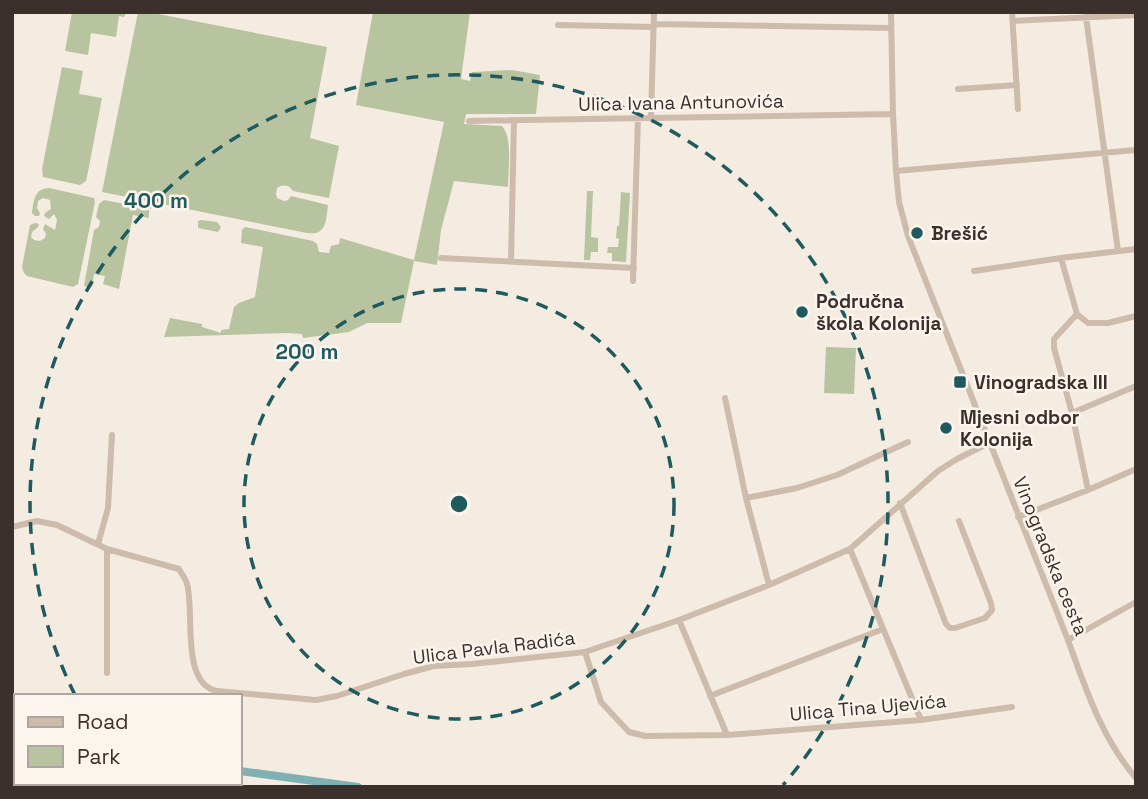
<svg xmlns="http://www.w3.org/2000/svg" width="1148" height="799" viewBox="0 0 1148 799" font-family="'Space Grotesk',sans-serif">
	<style>
		.green { fill: #b8c4a0 }
		.lines { fill: none; stroke-linecap: round; stroke-linejoin: round }
		.canal { stroke: #7fb0b2; stroke-width: 8 }
		.minor { stroke: #cdbbac; stroke-width: 6 }
		.ring { fill: none; stroke: #1f5a5e; stroke-width: 3.5; stroke-dasharray: 12 9 }
		.poi-dot { fill: #1f5a5e; stroke: #fbf5ee; stroke-width: 2.5 }
		.labels { text-anchor: middle; stroke-width: 5; stroke-linejoin: round; paint-order: stroke }
		.street-label { font-size: 19px; fill: #3b302b; stroke: #fbf5ee }
		.poi-label { font-size: 19px; font-weight: bold; fill: #3b302b; stroke: #fbf5ee; text-anchor: start }
		.centre { fill: #1f5a5e; stroke: #fbf5ee; stroke-width: 3.5 }
		.ring-label { font-size: 21px; text-anchor: middle; font-weight: bold; fill: #1f5a5e; stroke: #fbf5ee; stroke-width: 5; stroke-linejoin: round; paint-order: stroke }
	</style>
	<rect width="100%" height="100%" fill="#f4ebe1"/>
	<path class="green" d="M72,12H126V13L124,17L119,16L116,37L91,33L88,55L65,51Z
		M138,12H148L327,47L310,138L339,146L329,198L293,191C289,185 284,184 277,188L276,194L277,198L284,201L288,200L291,196L328,205C326,220 327,236 307,233L102,192Z
		M373,12H470L461,79L470,81L472,72L512,70L540,75L536,114H466L464,124L502,126C513,137 508,171 508,187L454,181L441,230L437,265L414,261L401,323H367L349,332L303,338L302,334L288,333L164,337L170,318L202,324V327L221,333V330L229,329L234,307L239,303L255,297L263,247L241,243L242,230L245,227L313,241L317,244L319,252L329,253L331,246L339,244L340,238L414,260L444,122L356,105Z
		M62,67L83,71L79,94L102,98L87,177L86,181L80,185L43,177L42,169Z
		M49,188L94,198L95,202L78,284L73,287L27,276L24,273L22,267L30,225L35,223L39,224L38,227L32,232L31,237L34,240L40,241L45,238L46,234L43,229L45,224L55,230L57,220L54,214L49,219L44,216L45,213L51,209L50,200L43,198L38,201L37,208L40,213L39,216H35L32,213C34,200 34,189 49,188Z
		M587,191H593L591,237L598,238V252H591L590,260H584Z
		M621,192L630,193L626,262L612,261V253H607L608,247H618L619,239L616,238L617,226H619Z
		M104,200L141,207L149,210V218L133,215L119,289L103,284L105,276L94,274L92,287L84,286L94,230L99,227L100,221L96,217L99,204Z
		M201,220L217,222L221,227L218,232L198,228V221Z
		M826,347L856,348L854,394L824,393Z"/>
	<g class="lines">
		<path class="canal" d="M12,698L16,699
			M240,771L358,787"/>
		<path class="minor" d="M891,12L893,114L896,171L899,202L908,236L1068,640C1085,687 1102,739 1136,778
			M1012,12L1018,109
			M1086,17L1118,251
			M1013,21L1136,15
			M654,24L891,28
			M558,25L654,27
			M958,89L1017,85
			M651,117L654,12
			M469,121L893,114
			M896,171L1136,150
			M441,258L634,268
			M1061,258L1077,314L1088,323H1108L1136,316
			M511,261L514,122
			M974,271L1061,258L1136,249
			M633,281L638,118
			M1077,314L1054,339V348L1072,413L1088,490
			M725,398L746,498L769,585
			M1072,413L1136,386
			M746,498L797,488L837,475L908,442
			M900,503L946,624L950,628H955L985,618L992,610L991,603L959,521
			M1018,517L1088,490L1136,469
			M12,527L37,521L57,525L107,549L179,569C181,573 186,579 187,584C195,611 180,684 217,691L316,700L337,696L404,674L434,666L472,664L585,652L679,620L769,585L850,549L938,471L957,459L989,443
			M98,544L108,508L112,435
			M850,549L921,720
			M679,620L727,735
			M1068,640L1136,602
			M585,652L601,702L629,732L645,736L727,735L921,720L1012,707
			M107,673V549
			M710,696L883,629"/>
	</g>
	<g class="ring">
		<circle cx="459" cy="504" r="215"/>
		<path d="M75 695A429 429 0 1 1 783 785"/>
	</g>
	<g class="poi-dot">
		<circle cx="917" cy="233" r="7"/>
		<circle cx="802" cy="312" r="7"/>
		<rect x="953" y="375" width="14" height="14" rx="3.5"/>
		<circle cx="946" cy="428" r="7"/>
	</g>
	<g class="labels">
		<g class="street-label">
			<text transform="translate(681 102) rotate(-1)" y="7">Ulica Ivana Antunovića</text>
			<text transform="translate(1051 556) rotate(68)" y="7">Vinogradska cesta</text>
			<text transform="translate(494 647) rotate(-7)" y="7">Ulica Pavla Radića</text>
			<text transform="translate(868 707) rotate(-5)" y="7">Ulica Tina Ujevića</text>
		</g>
		<g class="poi-label">
			<text x="931" y="240">Brešić</text>
			<text x="816" y="308">Područna<tspan x="816" dy="22">škola Kolonija</tspan></text>
			<text x="974" y="389">Vinogradska III</text>
			<text x="960" y="424">Mjesni odbor<tspan x="960" dy="22">Kolonija</tspan></text>
		</g>
	</g>
	<circle cx="459" cy="504" r="10" class="centre"/>
	<g class="ring-label">
		<text x="156" y="208">400 m</text>
		<text x="307" y="359">200 m</text>
	</g>
	<rect width="1148" height="799" fill="none" stroke="#3b302b" stroke-width="28"/>
	<rect x="14" y="694" width="228" height="91" fill="#fbf5ee" stroke="#aea6a0" stroke-width="2"/>
	<rect x="28" y="717" width="35" height="10" fill="#cdbbac" stroke="#aea6a0" stroke-width="2"/>
	<text x="77" y="729" font-size="21" fill="#3b302b">Road</text>
	<rect x="28" y="746" width="35" height="21" fill="#b8c4a0" stroke="#aea6a0" stroke-width="2"/>
	<text x="77" y="764" font-size="21" fill="#3b302b">Park</text>
</svg>
